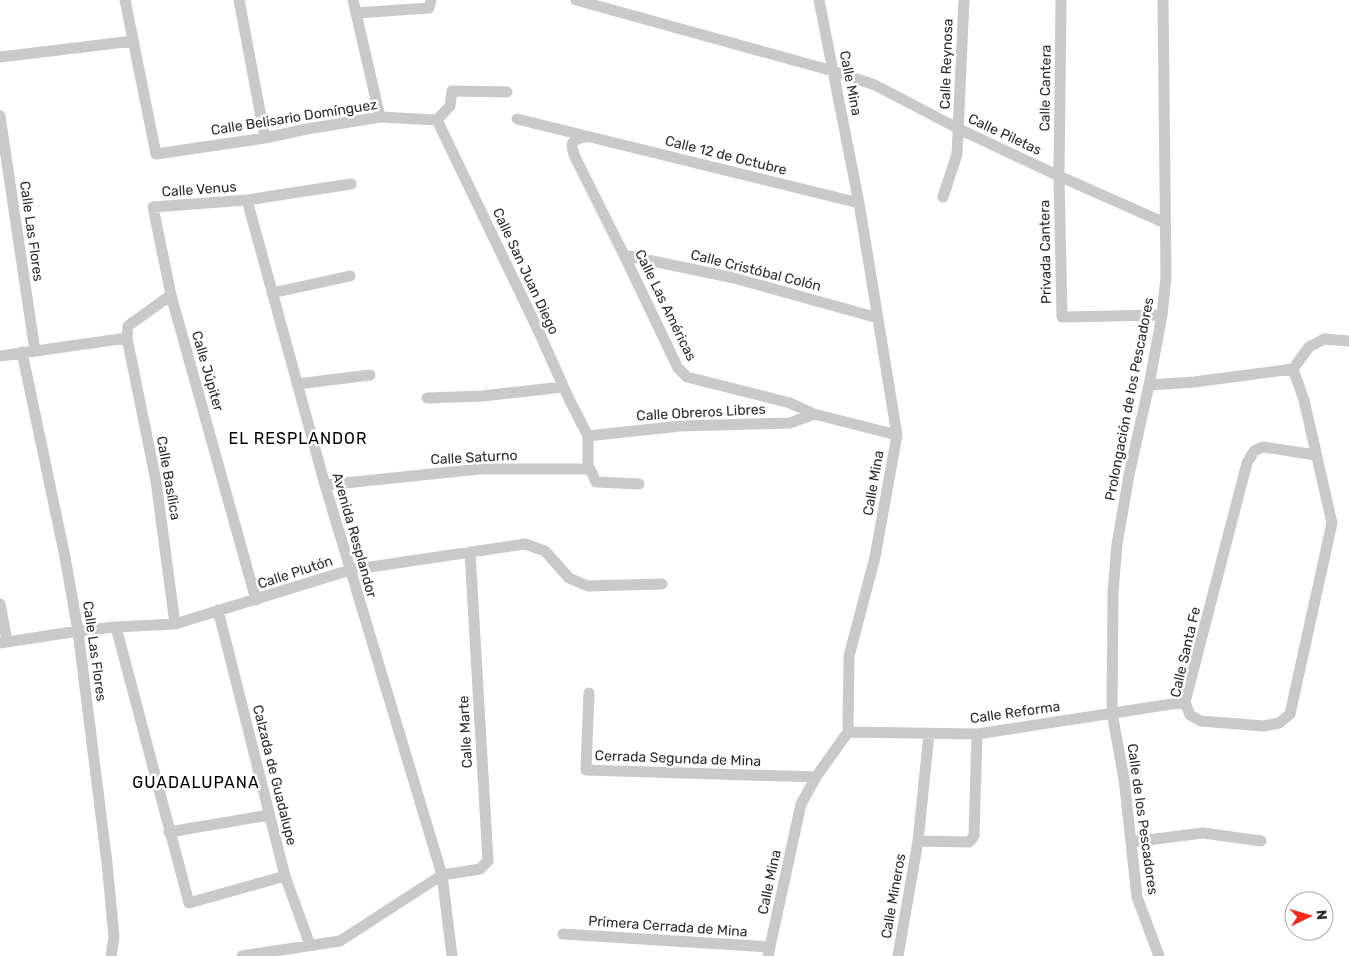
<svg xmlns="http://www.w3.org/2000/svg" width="1349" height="956" viewBox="0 0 1349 956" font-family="Rubik,sans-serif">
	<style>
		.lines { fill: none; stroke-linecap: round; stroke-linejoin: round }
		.street { stroke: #c9c9c9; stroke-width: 11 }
		.labels { text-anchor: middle; stroke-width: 5; stroke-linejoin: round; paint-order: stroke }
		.street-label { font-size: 14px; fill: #2c2c2c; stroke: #fff }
		.quarter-label { font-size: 16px; letter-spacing: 1px; fill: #000; stroke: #fff }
	</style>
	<rect width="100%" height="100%" fill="#fff"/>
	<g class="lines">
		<path class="street" d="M125,0L156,154L265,138L307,129L380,117L437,120
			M239,0L265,138
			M353,0L380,117
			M576,0L833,71L875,85L959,129L1059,176L1165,223
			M1061,0L1059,176L1062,317L1162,315
			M356,13L429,8L431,0
			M0,57L133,41
			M0,116L35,351
			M517,119L859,203
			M437,120L450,106L452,91L507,92
			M585,137C570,140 570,144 575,157L624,255L678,368L687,377L790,403L814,414L897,435
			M943,197L957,154L964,0
			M247,200L325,485L442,875L452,956
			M624,255L734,278L878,318
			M272,293L350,276
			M171,295L128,326L127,338L156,481L175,624
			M22,352L65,557L78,631L107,863L114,937L111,956
			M0,356L127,338
			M1293,369L1304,400L1332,523L1290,714L1279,723L1264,726L1201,721L1190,715L1185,702L1247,463L1254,451L1263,447L1316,455
			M297,384L370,375
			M1149,385L1194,382L1293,369L1309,347L1324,339L1349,341
			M427,398L482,396L563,387
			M588,436L680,426L790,423L814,414
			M590,469L596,482L639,484
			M325,485L480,469H590L588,466V436L569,399L539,332L437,120
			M256,600L171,295L153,207L247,200L351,184
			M0,604L7,641
			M218,610L285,876L310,945
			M116,627L189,903L285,876
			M0,643L78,631L116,627L175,624L350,570L525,544L545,551L569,578L588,586L662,584
			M589,693L586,770L816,777
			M848,732L977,734L1185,702
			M169,832L269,815
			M918,841L969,842L974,836L977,734
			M1131,842L1203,833L1261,841
			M563,934L770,947
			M242,956L340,941L442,875L480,869L488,861L470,552
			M768,956L801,804L816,777L848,732L849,656L875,557L897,435L859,203L819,0
			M898,956L918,841L929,734
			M1159,956L1137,897L1124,779L1112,713L1113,592L1117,544L1129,475L1149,385L1162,315L1166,277L1163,0"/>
	</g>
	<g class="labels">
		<g class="street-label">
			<text transform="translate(946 64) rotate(-88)" y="5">Calle Reynosa</text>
			<text transform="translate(851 83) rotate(79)" y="5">Calle Mina</text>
			<text transform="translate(1045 88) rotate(-89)" y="5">Calle Cantera</text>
			<text transform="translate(294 117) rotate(-9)" y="5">Calle Belisario Domínguez</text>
			<text transform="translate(1005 134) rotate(25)" y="5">Calle Piletas</text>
			<text transform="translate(726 155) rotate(14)" y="5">Calle 12 de Octubre</text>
			<text transform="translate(199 189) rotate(-4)" y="5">Calle Venus</text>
			<text transform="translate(32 231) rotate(82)" y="5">Calle Las Flores</text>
			<text transform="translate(1045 252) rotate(-91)" y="5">Privada Cantera</text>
			<text transform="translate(756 270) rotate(14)" y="5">Calle Cristóbal Colón</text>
			<text transform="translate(526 271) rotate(65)" y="5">Calle San Juan Diego</text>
			<text transform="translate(666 305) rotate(64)" y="5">Calle Las Américas</text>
			<text transform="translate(208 371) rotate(74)" y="5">Calle Júpiter</text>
			<text transform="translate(1129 399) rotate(-79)" y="5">Prolongación de los Pescadores</text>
			<text transform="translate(701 412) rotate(-3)" y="5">Calle Obreros Libres</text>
			<text transform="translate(474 457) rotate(-3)" y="5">Calle Saturno</text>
			<text transform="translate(169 478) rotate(80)" y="5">Calle Basílica</text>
			<text transform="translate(873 483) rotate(-80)" y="5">Calle Mina</text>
			<text transform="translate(355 535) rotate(74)" y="5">Avenida Resplandor</text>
			<text transform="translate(295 572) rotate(-18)" y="5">Calle Plutón</text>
			<text transform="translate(95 651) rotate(82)" y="5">Calle Las Flores</text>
			<text transform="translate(1185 652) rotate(-77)" y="5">Calle Santa Fe</text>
			<text transform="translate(1015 712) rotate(-8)" y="5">Calle Reforma</text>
			<text transform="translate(465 732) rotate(-93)" y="5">Calle Marte</text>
			<text transform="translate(678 758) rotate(2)" y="5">Cerrada Segunda de Mina</text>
			<text transform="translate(275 775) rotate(76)" y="5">Calzada de Guadalupe</text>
			<text transform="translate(1143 819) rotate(82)" y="5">Calle de los Pescadores</text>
			<text transform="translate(769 882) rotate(-78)" y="5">Calle Mina</text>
			<text transform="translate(893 896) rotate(-80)" y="5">Calle Mineros</text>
			<text transform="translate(668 926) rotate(4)" y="5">Primera Cerrada de Mina</text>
		</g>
		<g class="quarter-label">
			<text x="298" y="444">EL RESPLANDOR</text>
			<text x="196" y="788">GUADALUPANA</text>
		</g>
	</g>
	<g transform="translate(1309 916) rotate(85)"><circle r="24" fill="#ffffff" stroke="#ababab"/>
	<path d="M0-4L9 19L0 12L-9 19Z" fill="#f6291b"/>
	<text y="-8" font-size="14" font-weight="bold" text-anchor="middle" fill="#2c2c2c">N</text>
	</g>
</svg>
